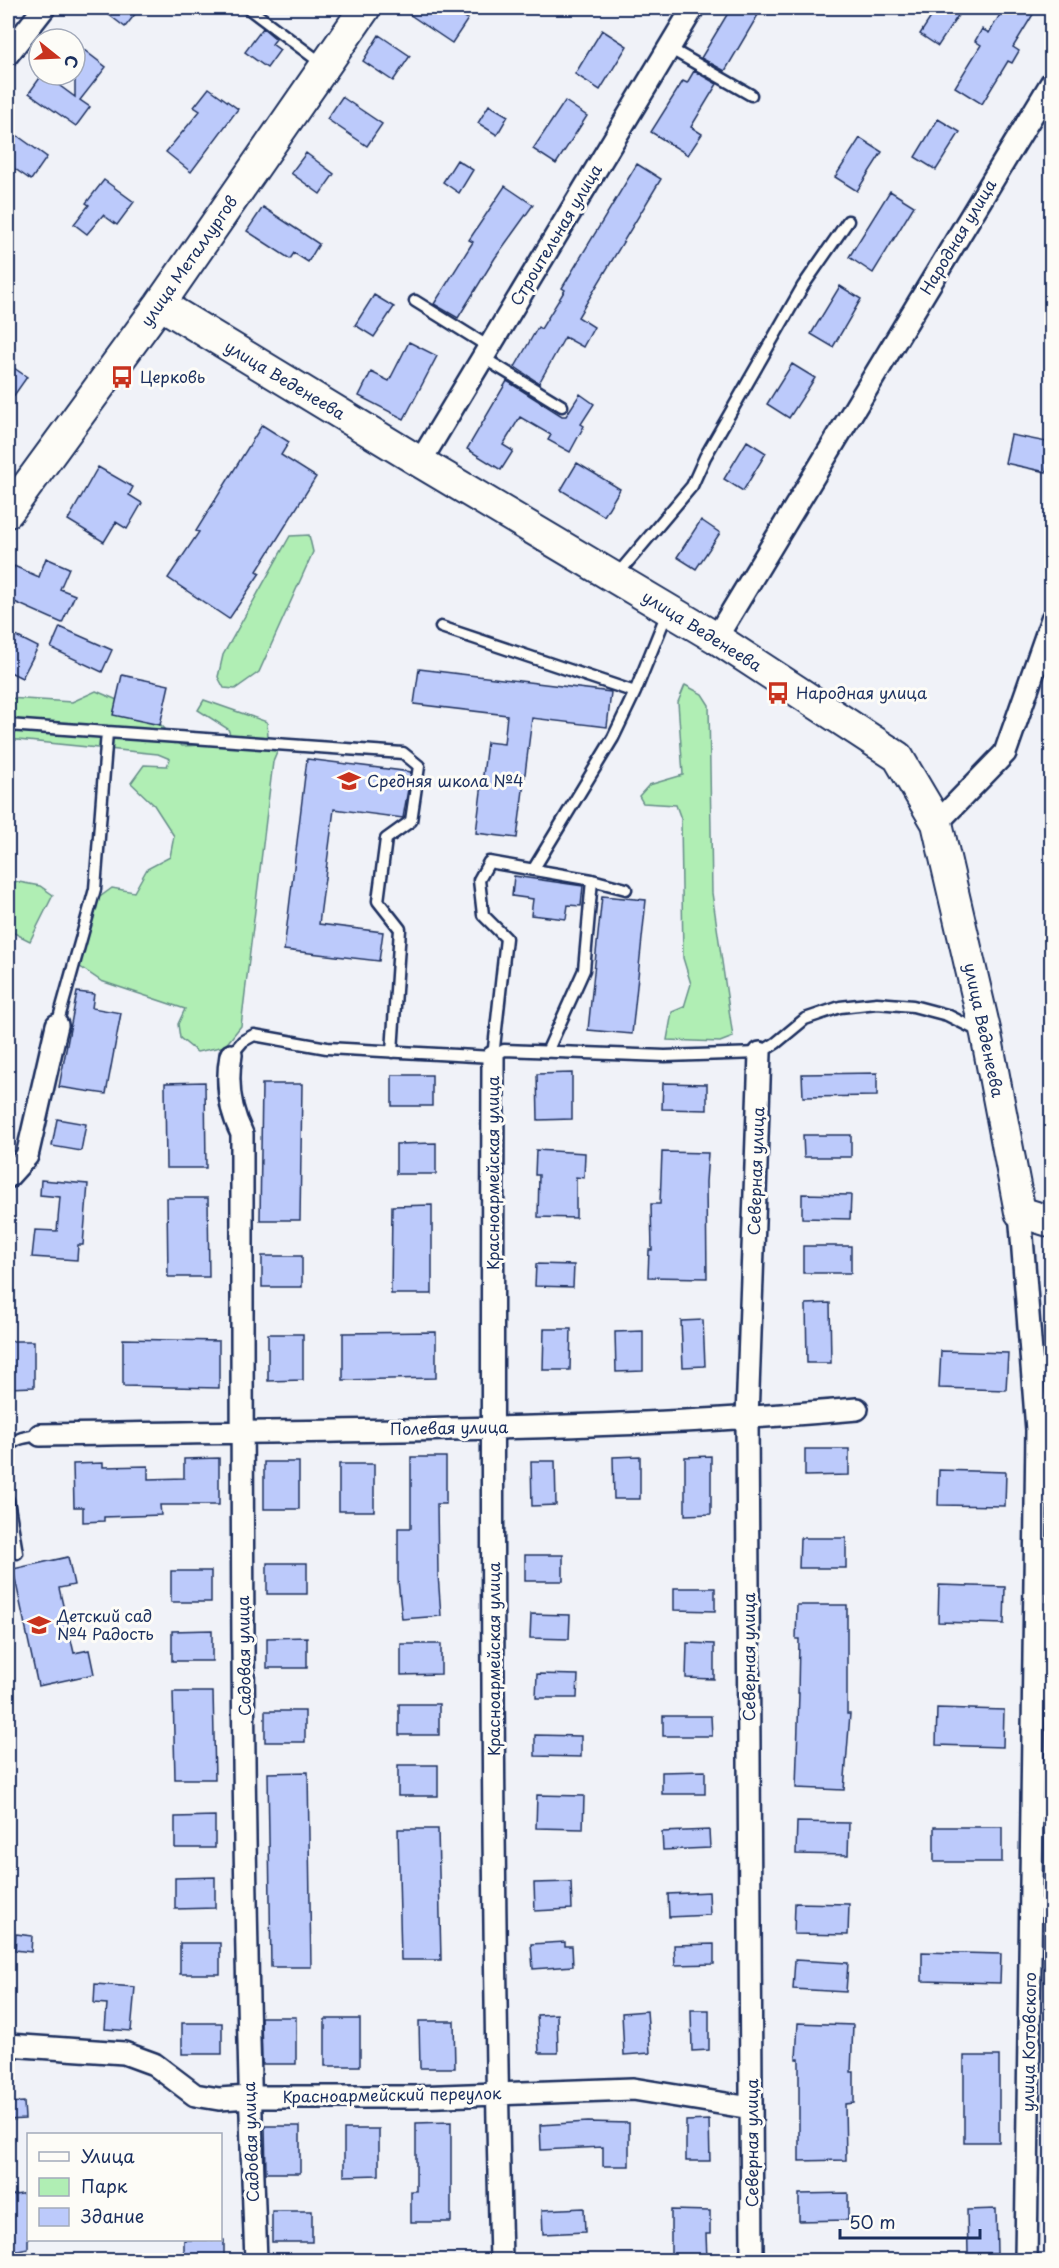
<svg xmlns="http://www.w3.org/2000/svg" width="1059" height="2268" viewBox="0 0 1059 2268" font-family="'Playpen Sans',sans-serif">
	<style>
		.green { fill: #b0eeb4; stroke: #668e89; stroke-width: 1.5 }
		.building { fill: #bccafb; stroke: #1b2f5e; stroke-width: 1.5 }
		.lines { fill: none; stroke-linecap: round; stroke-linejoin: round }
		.lane-casing { stroke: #1b2f5e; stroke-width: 15 }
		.street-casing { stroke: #1b2f5e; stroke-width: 26 }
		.secondary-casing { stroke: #1b2f5e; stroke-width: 34 }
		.lane { stroke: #fdfcf7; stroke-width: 10 }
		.street { stroke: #fdfcf7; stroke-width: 21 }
		.secondary { stroke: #fdfcf7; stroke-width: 30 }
		.labels { text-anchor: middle; stroke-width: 6; stroke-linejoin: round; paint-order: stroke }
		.street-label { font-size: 16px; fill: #1b2f5e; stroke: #fdfcf7 }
		.poi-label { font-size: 16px; fill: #1b2f5e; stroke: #fdfcf7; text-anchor: start }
	</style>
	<rect width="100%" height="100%" fill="#f0f2f8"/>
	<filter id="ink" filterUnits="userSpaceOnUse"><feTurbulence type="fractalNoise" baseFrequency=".0167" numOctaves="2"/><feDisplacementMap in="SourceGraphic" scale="12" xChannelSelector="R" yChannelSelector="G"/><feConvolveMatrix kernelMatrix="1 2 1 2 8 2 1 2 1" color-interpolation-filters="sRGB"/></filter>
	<g filter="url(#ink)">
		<path class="green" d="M309,535L313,552L259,672L235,689L224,688L218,677L223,655L290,536Z
			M685,685L702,694L709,705L712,893L733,1037L720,1042L667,1040L672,1012L684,1007L691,984L683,958L681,819L676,805L643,803L639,796L649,785L683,775L678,702Z
			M96,691L150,714L182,746L226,744L231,737L228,729L198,710L204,700L267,722L268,737L278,750L273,762L241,1026L225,1046L197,1052L180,1038L178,1024L185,1009L101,981L73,962L89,905L112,888L134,892L147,869L170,857L174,836L154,805L131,783L144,765L167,766L170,759L158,754L8,739V698L72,702Z
			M8,880L40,886L53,895L30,941L8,930Z"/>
		<path class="building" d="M100,8H140L125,27Z
			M400,8H451L468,19L452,43Z
			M731,8H762L725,71L701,58Z
			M937,8H963L938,46L920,34Z
			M1004,8H1037L1013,47L1019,51L1012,63L1008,61L982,104L955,87L981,45L975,41L982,29L989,33Z
			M263,28L276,39L272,44L280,50L267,68L245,52Z
			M602,30L627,46L600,90L575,74Z
			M379,35L410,56L393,81L363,61Z
			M75,43L106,67L80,100L90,107L76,126L29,93L42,75H45L75,97Z
			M694,71L717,84L691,127L702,134L688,155L651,132L683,81L687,83Z
			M209,88L238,109L191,172L166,152L200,111L194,107Z
			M342,97L382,124L367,146L327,119Z
			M565,101L587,116L556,164L533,149Z
			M489,105L508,116L497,135L478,123Z
			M938,119L960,132L936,170L915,157Z
			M8,129L47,157L31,180L8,164Z
			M860,138L882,152L857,191L835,177Z
			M306,153L334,174L320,194L291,173Z
			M457,160L473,170L459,193L443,182Z
			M637,164L661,179L578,317L594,327L583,347L565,337L539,383L515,367L538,327L541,329L565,290L562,288Z
			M104,180L134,202L117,225L103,215L87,234L74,224L89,205L86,203Z
			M505,186L533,205L495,258L458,318L434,304L473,242L469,240Z
			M890,191L914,206L873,273L849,257Z
			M263,207L319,244L308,262L294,253L290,259L247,231Z
			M840,286L861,299L833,347L811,334Z
			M374,295L394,307L374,337L355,325Z
			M409,342L437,356L404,419L359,396L371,372L389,381Z
			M8,364L27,377L8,404Z
			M792,364L815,378L789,418L767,404Z
			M507,381L562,416H566L580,394L594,404L581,424L584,426L570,452L548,440L551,435L520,417L503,445L513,451L501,470L467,449Z
			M262,425L289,442L281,455L316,477L257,571L260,573L229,619L168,578L199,532L196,531Z
			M1011,435L1052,443L1046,472L1005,463Z
			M747,441L766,453L743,491L724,479Z
			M577,463L620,489L604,516L561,490Z
			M98,467L133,487L129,495L142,503L127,529L116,522L104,542L68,520Z
			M701,520L720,533L696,569L677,557Z
			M46,558L69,568L60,589L75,595L62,623L8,599V581L14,566L39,577Z
			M60,627L112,650L102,672L51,648Z
			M14,635L38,647L22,678L8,671V647Z
			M419,669L611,692L607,727L532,718L517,838L476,833L487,742L504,744L507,715L414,704Z
			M122,675L169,685L160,725L113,715Z
			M307,759L411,772L403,818L334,809L319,924L383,932L379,961L284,950Z
			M514,876L583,886L581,906L568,905L566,919L531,915L533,899L512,896Z
			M602,896L646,900L632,1034L588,1030Z
			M77,992L94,994L92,1008L121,1013L106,1094L59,1087Z
			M572,1073V1119L538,1120L537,1074Z
			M877,1073V1096L803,1097L802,1074Z
			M392,1075H432V1106H392Z
			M205,1082L206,1168H166L165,1083Z
			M663,1083L707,1084V1110L662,1109Z
			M262,1084H302L300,1220H260Z
			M57,1119L86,1124L81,1151L52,1146Z
			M803,1135H851V1157H804Z
			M436,1143V1174H396V1144Z
			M536,1150L585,1153L584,1178L576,1177V1218L538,1217L539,1175H535Z
			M662,1152L708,1153L706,1182L707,1278L648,1277L649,1250H652L651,1204H660Z
			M41,1180L88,1184L83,1245H78L77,1260L32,1257L35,1230L57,1231L60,1197L40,1195Z
			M802,1194L851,1195L850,1219L802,1218Z
			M167,1198H208L209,1277H168Z
			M432,1205V1294H391L392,1206Z
			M803,1246H851V1273H803Z
			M262,1256H302V1287H262Z
			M536,1264L574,1265L573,1287L535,1286Z
			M830,1303L831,1363H807L806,1304Z
			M703,1320L705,1366L683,1367L681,1321Z
			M544,1329H571L570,1370H543Z
			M643,1331V1371L616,1372L615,1332Z
			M436,1332V1378L343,1380V1333Z
			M268,1334H303V1380L268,1381Z
			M123,1339L219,1341V1388L123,1386Z
			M8,1341H34V1387L8,1388Z
			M941,1351L1008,1353L1006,1390L939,1388Z
			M805,1449H849V1475L805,1476Z
			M640,1456V1499H614L613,1457Z
			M711,1456V1514L685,1515V1457Z
			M411,1457H446V1504H437L438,1574L441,1616L402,1619L398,1580V1528H411Z
			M219,1458V1505H160L161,1515L104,1517V1521L83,1522V1507H74L73,1464L103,1463V1467L148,1466V1479L184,1478V1459Z
			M531,1461H555L556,1505L532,1506Z
			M264,1462H299V1509H264Z
			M339,1464H374V1511H339Z
			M939,1470L1006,1472L1005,1506L938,1505Z
			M800,1538H846V1568H799Z
			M525,1555H563V1581H525Z
			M68,1557L74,1585L59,1588L74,1653L89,1650L94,1674L38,1686L13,1569Z
			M267,1563H307V1594H267Z
			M171,1571H211V1602H171Z
			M939,1585L1005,1587L1004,1624L938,1622Z
			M674,1588H715V1611L674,1610Z
			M797,1605H847V1714H850L844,1790L796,1788L799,1693H798L799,1639H796Z
			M531,1614L570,1615L569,1639L530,1638Z
			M212,1630V1661H172V1631Z
			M307,1637V1668H267V1638Z
			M687,1643L714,1644V1679L686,1678Z
			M401,1644H441V1674L401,1675Z
			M537,1674L578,1675L577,1698H536Z
			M173,1692H213L215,1779H175Z
			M399,1704H439V1735H399Z
			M937,1708L1004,1710L1003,1747L936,1745Z
			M265,1711H305V1742H265Z
			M663,1716H711L712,1736H663Z
			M535,1735L581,1736V1757L535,1756Z
			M398,1765H438V1796H398Z
			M705,1771V1794H662V1772Z
			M308,1772L311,1967H271L268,1773Z
			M537,1795L584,1796L583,1829L536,1828Z
			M215,1816V1848H175V1817Z
			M797,1822L849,1823L848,1855L796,1854Z
			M934,1827H1002V1862H934Z
			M398,1829H438L441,1960H401Z
			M709,1830L710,1848L663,1850L662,1832Z
			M215,1877V1908L175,1909V1878Z
			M571,1882L572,1909L535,1911L534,1883Z
			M709,1892L710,1915L669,1917L668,1894Z
			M795,1903L849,1904L848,1935L794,1934Z
			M16,1934L32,1936L31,1952L15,1950Z
			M565,1942V1946H572L573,1966L533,1969L531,1944Z
			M180,1943H220V1974H180Z
			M714,1944V1964L675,1965L674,1945Z
			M922,1952L1001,1954L1000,1983L922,1981Z
			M795,1960L848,1963L846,1992L793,1989Z
			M95,1984L135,1987L131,2031L105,2029L107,2004L94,2003Z
			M691,2010H709V2050L692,2051Z
			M647,2011L650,2053L624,2055L622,2013Z
			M557,2014L558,2053H539L537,2015Z
			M261,2017H296V2064H262Z
			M325,2019H360V2066H325Z
			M419,2021H454L455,2068H420Z
			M182,2023H222V2054H182Z
			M798,2023L853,2025L851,2072H854V2103L845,2104L846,2160L799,2161V2059H796Z
			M964,2056H999V2142H964Z
			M24,2102L25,2119L8,2120V2103Z
			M709,2120L710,2161H686V2121Z
			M451,2122V2222H411V2191H416V2123Z
			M588,2122L629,2123V2166H603V2147L541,2150L540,2125Z
			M265,2126H300V2173H266Z
			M344,2129H379V2175L344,2176Z
			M28,2193V2249L8,2253V2196Z
			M848,2193V2220L799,2221V2194Z
			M584,2208L585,2232L543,2234L542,2210Z
			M996,2209L997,2253H968L967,2210Z
			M671,2210L710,2211V2234H706L707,2260H671Z
			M272,2211H312V2242H272Z
			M184,2240H224V2260H184Z"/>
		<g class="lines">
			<g class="lane-casing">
				<path id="lane" d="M248,8L324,65
					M669,48L751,95
					M415,301L489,347
					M482,357L562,406
					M616,576L692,486L705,457L803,286L848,221
					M441,627L635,692L667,613
					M8,725L403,753L419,766L411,821L386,839L378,901L400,929L392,1052
					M533,870L613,738L635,692
					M57,1025L95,889L107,732
					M547,1052L584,970L592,880
					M231,1055L243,1041L254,1035L327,1048L493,1057L504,1050L665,1056L760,1053L776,1043L805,1019L840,1007L877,1003L913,1006L947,1015L981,1032
					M493,1057L506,938L483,915L479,880L489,862L592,880L626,889
					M8,1449C14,1437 28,1437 40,1435
					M8,1500L17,1553
					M1033,1672L1052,1670"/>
			</g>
			<g class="street-casing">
				<path id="street" d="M8,54L44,8
					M420,462L693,8
					M716,638L1052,82
					M937,823L1005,753L1052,619
					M231,1055C226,1083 229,1108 242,1134C242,1509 241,1885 256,2260
					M493,1057C492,1458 491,1859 501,2260
					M8,1177L27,1156L57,1025
					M1020,1212L1037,1430L1026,2260
					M40,1435C312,1430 586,1433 857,1409
					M8,2045L124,2053L154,2064L195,2095L219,2099L249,2097H414L633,2089L751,2108
					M752,2260L747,1418L760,1053"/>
			</g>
			<g class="secondary-casing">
				<path id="secondary" d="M160,304L420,462L716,638L898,757L937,823L986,1034L1020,1212L1052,1222
					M8,512L160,304L365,8"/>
			</g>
			<use href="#lane" class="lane"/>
			<use href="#street" class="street"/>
			<use href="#secondary" class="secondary"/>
		</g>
	</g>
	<defs>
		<g id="bus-bare" transform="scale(1.8)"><path d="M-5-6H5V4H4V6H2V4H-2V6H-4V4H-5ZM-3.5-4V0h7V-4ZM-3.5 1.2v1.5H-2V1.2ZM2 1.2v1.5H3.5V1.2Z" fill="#c8321e" stroke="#fdfcf7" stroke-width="2.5" paint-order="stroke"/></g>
		<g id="school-bare" transform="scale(1.8)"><path d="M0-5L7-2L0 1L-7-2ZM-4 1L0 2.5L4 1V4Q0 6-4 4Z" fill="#c8321e" stroke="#fdfcf7" stroke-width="2.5" paint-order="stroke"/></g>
	</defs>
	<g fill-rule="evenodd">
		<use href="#bus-bare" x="122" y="377"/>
		<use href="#bus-bare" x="778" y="693"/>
		<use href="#school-bare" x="349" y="781"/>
		<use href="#school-bare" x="39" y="1625"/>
	</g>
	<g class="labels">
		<g class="street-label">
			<text transform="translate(556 235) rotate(-59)" y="6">Строительная улица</text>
			<text transform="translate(958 237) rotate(-59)" y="6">Народная улица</text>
			<text transform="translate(189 261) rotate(-55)" y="6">улица Металлургов</text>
			<text transform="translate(285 380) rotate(31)" y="6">улица Веденеева</text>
			<text transform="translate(702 631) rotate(32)" y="6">улица Веденеева</text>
			<text transform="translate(984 1030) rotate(78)" y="6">улица Веденеева</text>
			<text transform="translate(756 1171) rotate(-88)" y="6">Северная улица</text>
			<text transform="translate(493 1173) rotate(-90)" y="6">Красноармейская улица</text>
			<text transform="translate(449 1428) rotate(-1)" y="6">Полевая улица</text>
			<text transform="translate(244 1656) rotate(-91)" y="6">Садовая улица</text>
			<text transform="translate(749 1657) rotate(-90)" y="6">Северная улица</text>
			<text transform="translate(494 1659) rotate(-90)" y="6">Красноармейская улица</text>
			<text transform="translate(1029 2042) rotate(-89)" y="6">улица Котовского</text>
			<text transform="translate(392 2095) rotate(-1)" y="6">Красноармейский переулок</text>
			<text transform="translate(251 2142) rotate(-92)" y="6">Садовая улица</text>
			<text transform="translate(752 2143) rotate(-90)" y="6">Северная улица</text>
		</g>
		<g class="poi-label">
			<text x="140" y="383">Церковь</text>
			<text x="796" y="699">Народная улица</text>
			<text x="367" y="787">Средняя школа №4</text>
			<text x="57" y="1622">Детский сад<tspan x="57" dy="18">№4 Радость</tspan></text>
		</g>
	</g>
	<rect width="1059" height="2268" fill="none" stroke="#fdfcf7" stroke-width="30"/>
	<rect x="15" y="15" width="1029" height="2238" fill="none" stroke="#1b2f5e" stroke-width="2" filter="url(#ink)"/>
	<rect x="27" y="2133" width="195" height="108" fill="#fdfcf7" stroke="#a3aaba" stroke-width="1.5"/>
	<rect x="39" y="2152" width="30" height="9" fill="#fdfcf7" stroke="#a3aaba" stroke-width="1.5"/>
	<text x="81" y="2163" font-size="18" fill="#1b2f5e">Улица</text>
	<rect x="39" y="2178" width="30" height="18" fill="#b0eeb4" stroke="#a3aaba" stroke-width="1.5"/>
	<text x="81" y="2193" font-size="18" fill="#1b2f5e">Парк</text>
	<rect x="39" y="2208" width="30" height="18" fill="#bccafb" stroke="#a3aaba" stroke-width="1.5"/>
	<text x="81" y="2223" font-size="18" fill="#1b2f5e">Здание</text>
	<g transform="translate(57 57) rotate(108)"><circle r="28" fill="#fdfcf7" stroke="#a3aaba" stroke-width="1.5"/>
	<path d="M0-4.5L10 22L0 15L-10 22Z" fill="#c8321e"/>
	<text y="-9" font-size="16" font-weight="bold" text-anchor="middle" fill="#1b2f5e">С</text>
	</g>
	<path d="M840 2229v9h140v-9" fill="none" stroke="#1b2f5e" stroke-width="3"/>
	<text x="849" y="2229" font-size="18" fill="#1b2f5e" stroke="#fdfcf7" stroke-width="4.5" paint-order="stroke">50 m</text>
</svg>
